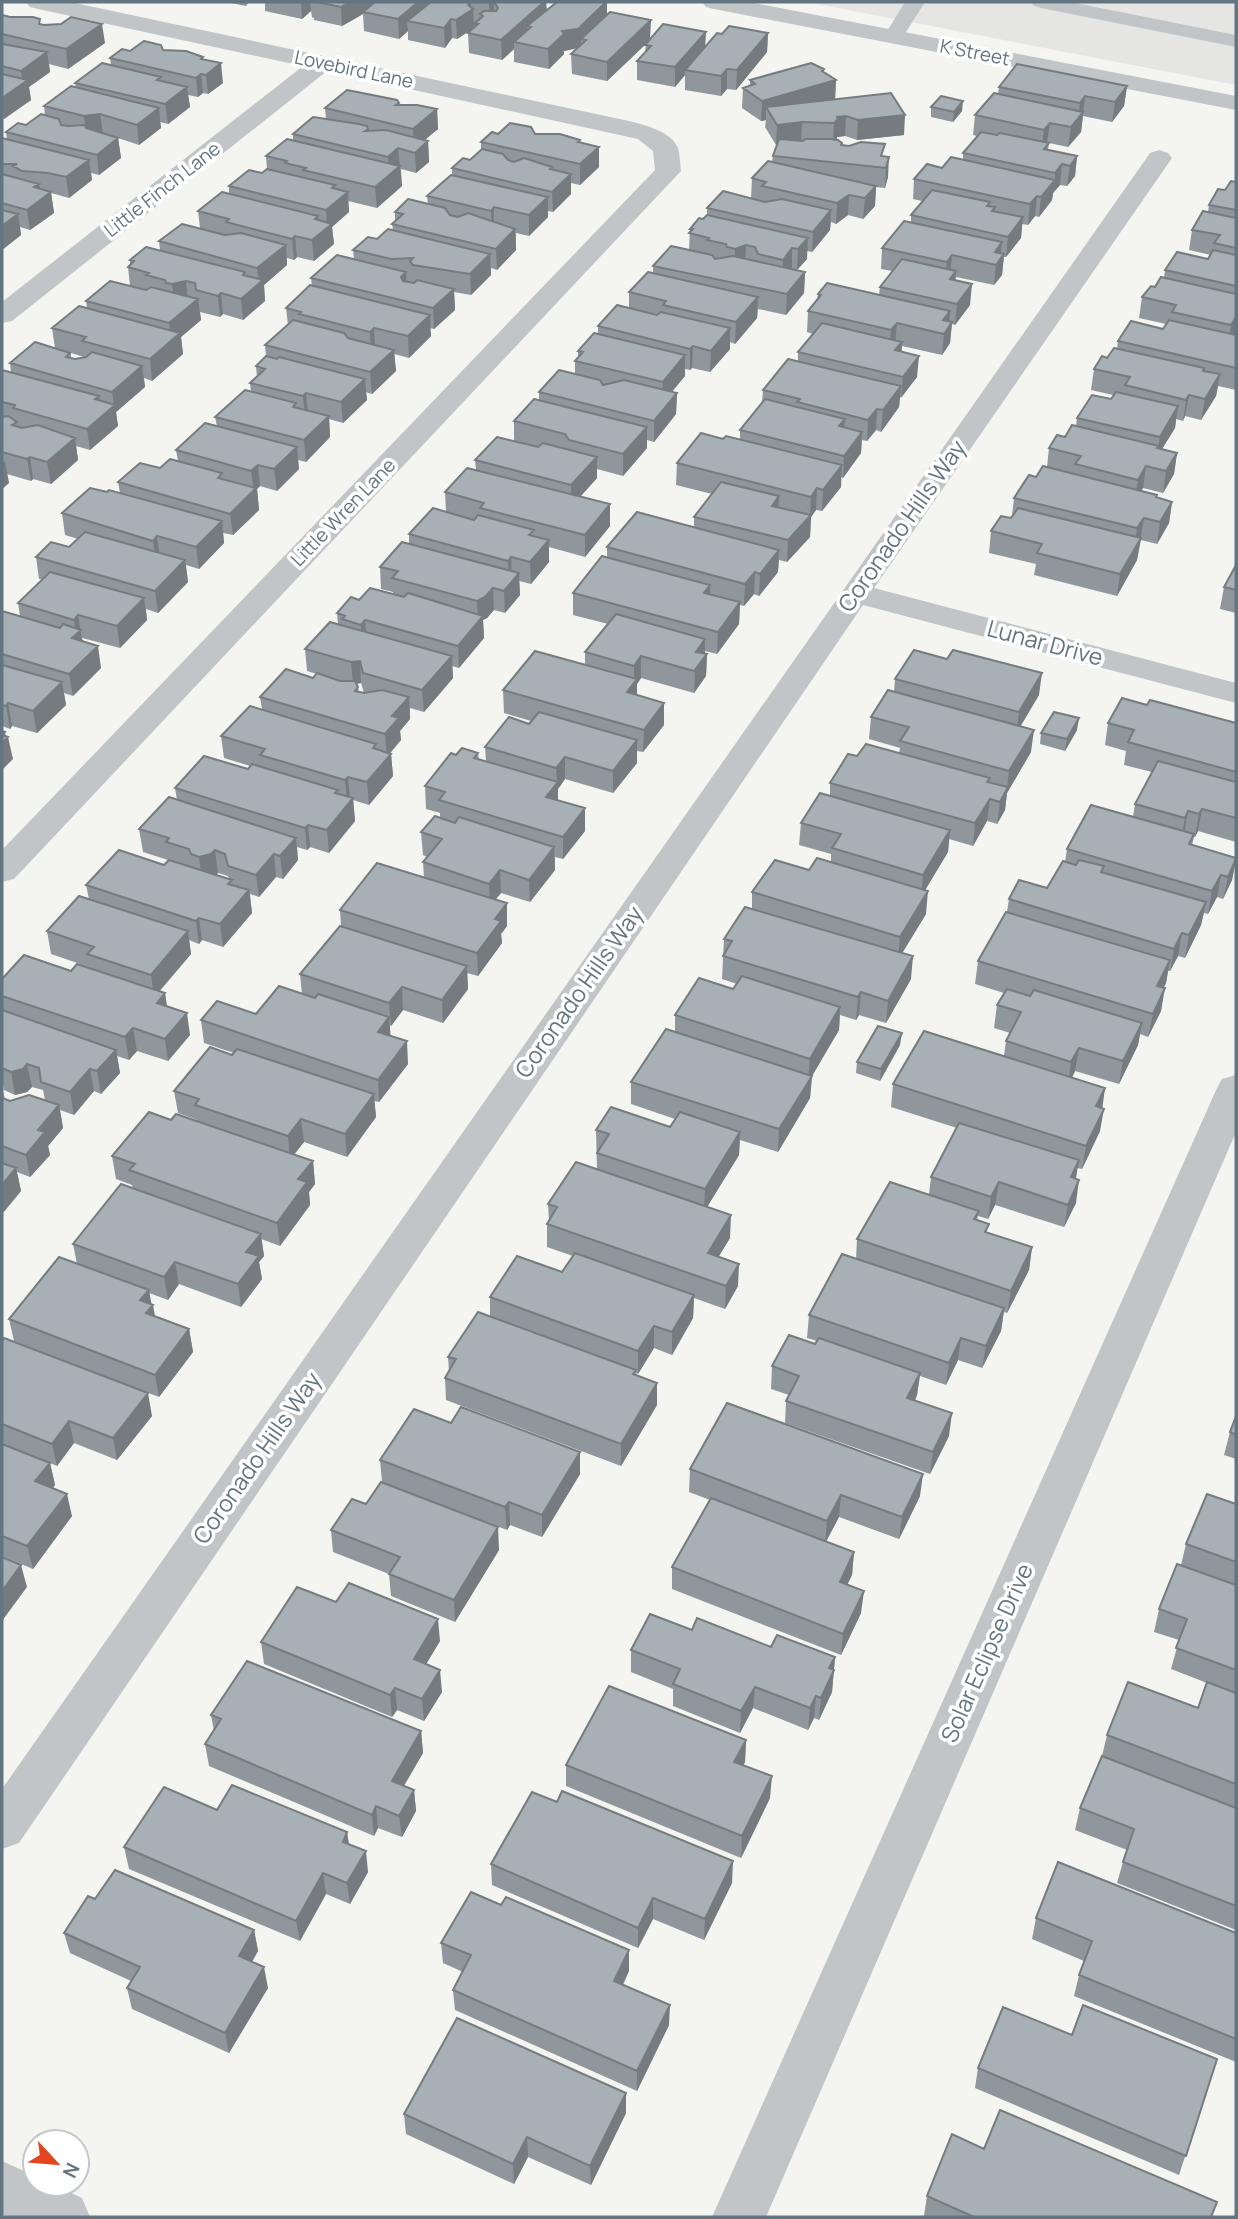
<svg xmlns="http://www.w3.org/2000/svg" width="1238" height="2219" viewBox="0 0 1238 2219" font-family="Manrope,sans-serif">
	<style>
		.built { fill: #e5e6e4 }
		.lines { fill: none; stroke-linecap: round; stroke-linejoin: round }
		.service { fill: #c1c5c8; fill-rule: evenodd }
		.minor { fill: #c1c5c8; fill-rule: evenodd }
		.tertiary { fill: #c1c5c8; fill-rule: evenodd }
		.wall { fill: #90979c; fill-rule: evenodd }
		.shaded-wall { fill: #757b7f }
		.building { fill: #a7b0b5; stroke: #757b7f; stroke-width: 2 }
		.labels { text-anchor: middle; stroke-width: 7; stroke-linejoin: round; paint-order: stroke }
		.far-street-label { font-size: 19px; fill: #637581; stroke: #fff }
		.street-label { font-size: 23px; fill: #637581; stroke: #fff }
	</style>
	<rect width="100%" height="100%" fill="#f4f4f0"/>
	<path class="built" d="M807,2H1236V85Z"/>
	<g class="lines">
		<path class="service" d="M905,2H925L901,40H887L884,36Z
			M1031,2H1070L1236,35V47L1041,8L1034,6Z"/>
		<path class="minor" d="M26,2H70L629,121C644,125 671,131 678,148C680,155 680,164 681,171L14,879L2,882V850L655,170L653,151L638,139L327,71L12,321L2,323V302L303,66L38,9L30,7Z
			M702,2H749L1236,96V110L714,9L706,7Z
			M1159,150L1168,153L1172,158L874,588L1236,683V703L863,605L19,1843L2,1849V1789L1150,153Z
			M1236,1075V1132L766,2217H712L1217,1088L1222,1079Z"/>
		<path class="tertiary" d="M2,2161L35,2176V2184H52L82,2198L90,2217H7L2,2214Z"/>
	</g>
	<path class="wall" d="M226,2H249L246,6Z
		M265,2H373V3V2H546L547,10L607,14L650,39L706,46L722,34L768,33L767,52L736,90L727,89L721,96L685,90V75L675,87L637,80V61L645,52L646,44L607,81L572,74L571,54L577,48L564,51V54L549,69L514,62V49L502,60L469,53L468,33L472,29L457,39L452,38L445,48L408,40V31L399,39L364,31L363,14L342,26L314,20V18L312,17L311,11L302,19L265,11Z
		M2,15L40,24L105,43L68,69L49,64L50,72L29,87L31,100L4,119L2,118Z
		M163,50L203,59L223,83L208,94L203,93L198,97L188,95L190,107L168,124L160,122L161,128L139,145L118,138L121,158L99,175L91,173L92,180L69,198L51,193L54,213L30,230L20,227L21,235L2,250V138L7,140L6,132L26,125L45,116L44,106L76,87L75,83L111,65L110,58L130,51Z
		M824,72L836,80L835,100L904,135L857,140L845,136L837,137V140L842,145L884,156L888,177L885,188L876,187L875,206L863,219L848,215L836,224L831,222L830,230L812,252L807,251V259L797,270L791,269L805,272L804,293L786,315L758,309L757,318L735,344L730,342V349L710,372L692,368L690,370L685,369V376L672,392L677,393L676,414L654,442L647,440V448L623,476L597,469V478L580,497L610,526L585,557L549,547V562L531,584L519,581L520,595L505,613L494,610L487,618L483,620L484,638L459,668L452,666L453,678L424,712L410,708V719L400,731L401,740L389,753L391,754L393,776L369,805L353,800L355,821L329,853L310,847L307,850L297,847L298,860L283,879L276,877L259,897L250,894L252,913L223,947L202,940L199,944L189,940L191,954L159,992L165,993L167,1006L190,1035L168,1061L137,1051L129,1060L117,1056L120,1073L101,1094L94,1091L74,1115L60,1110L63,1128L48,1146L50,1155L30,1177L17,1172L21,1191L2,1214V1088L5,1099L10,1101L45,1100L43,1090L32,1087L27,1092L15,1095L4,1090L3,1085L2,1084V979L90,968L89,967L51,954L47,931L89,899L86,885L164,865L168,860L143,852L139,829L177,800L175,788L248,769L250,766L224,758L221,736L262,709L260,697L313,678L317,674L307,671L305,649L338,624L337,613L359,600L393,594V592L381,589L380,567L409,544V534L446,512L445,492L476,470L475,460L514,441V421L539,400V392L575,374V361L578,358V351L598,334V326L629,308V292L653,273V266L689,250L690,229L707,215V208L751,198L752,178L772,162L773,156L777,145H776L765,127L766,120L761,121L742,108L743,88L750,86V80ZM361,683L364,693L359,692L358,687L356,684ZM218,873L228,876L229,879L216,875Z
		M1127,86L1124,106L1112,122L1083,116L1081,132L1068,147L1049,143L1048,150L1077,156L1075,176L1067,186L1060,185L1053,193L1052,200L1039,217L1035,216L1028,225L1022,224L1021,238L1006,257H1004L1002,275L994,285L956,277L955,281L970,305L955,325L952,324L950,343L942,355L902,346L901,352L917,377L900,398L899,407L881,432L876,430L867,441L862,440L861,453L843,478L841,477V487L822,511L816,510L811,517L810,537L787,562L779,560L778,572L759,596L754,594L744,606L740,605L739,624L717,654L705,651V654H707L706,676L694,693L641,678L637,684V695L664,703V725L643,752L637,751V763L613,793L565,779L558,789V800L585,808V831L563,859L555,857V870L530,902L501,893L495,900L507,903V926L501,934L502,943L478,976L467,973L468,989L443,1023L403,1010L391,1026L390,1025V1036L408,1064L379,1102L374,1101L376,1117L347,1157L304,1142L294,1155L313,1161L315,1184L309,1192L310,1205L280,1246L261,1239L264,1256L259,1262L262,1279L241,1307L179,1284L168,1300L149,1293L151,1304L155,1317L189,1329L193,1352L159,1397L14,1341L9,1319L77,1264L73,1244L133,1189L132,1185L116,1179L112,1156L171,1120L197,1121V1120L178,1113L174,1091L234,1053L204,1043L201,1020L256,1014L302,994L300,974L341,926L340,910L424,878L423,862L427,857L423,855L421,832L440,818V813L426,809L425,786L456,755L478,753L479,759L486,761L485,747L529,724L531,721L504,713L503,690L585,665V652L608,624L573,615V593L607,558V547L694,527V517L712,494L676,485L677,463L723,439L740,440V430L762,403L763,390L798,361V352L813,334L807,332L808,311L817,300L818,294L879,295L880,287L892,271L881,269L882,248L911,223V215L922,201L913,199L914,179L963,160V153L977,136L973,135L975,115L998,94L999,87Z
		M399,105L437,109L438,129L424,140L428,141L429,162L416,173L401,169L402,186L377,208L348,201L349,212L332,227L334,244L314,261L297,257L294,260L287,258V265L264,285L265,301L243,320L223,314L220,317L200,312L201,320L181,337L183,354L152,381L144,378L145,387L116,412L118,426L90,450L76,446L78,460L51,484L33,479L31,481L7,474L9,483L2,489V370L11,372L10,363L55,348L52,328L87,308L86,301L130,286L128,267L130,265V260L160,250L159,241L200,228L198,211L229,194V186L262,173L267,169L266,156L293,140V134L326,119L325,108ZM71,353L84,357L75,359L71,358Z
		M931,107L962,111L953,122L931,117Z
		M498,134H535L580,143L599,167L580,185L571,183V194L553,212L548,211V217L529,236L516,233V250L497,270L491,268V275L471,295L454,292L455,310L434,329L430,328L431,336L409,358L394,354L396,371L372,394L366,392L367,400L343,423L329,419L330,437L306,462L298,460L299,469L277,491L260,486L257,489L259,510L233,535L223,533L224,543L199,569L186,565L188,582L158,613L146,609L147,620L120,648L82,638L83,641L101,668L73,696L64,693L66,705L37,733L12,726L10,729L2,726V611L20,616L18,603L42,579H39L36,557L69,547L78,539L65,535L62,513L107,492L120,493L118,482L178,461L176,450L217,426L215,417L251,392L250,383L257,377L256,366L266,356L265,345L288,325L286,308L312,286L311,278L354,259L353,250L393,230L392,224L395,222V212L428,204L427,196L452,175V168L470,160L481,150V142Z
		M1236,182V332L1234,335H1236V390L1218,386L1216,396L1201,420L1185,416L1183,421L1176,419L1175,428L1162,449L1177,453L1174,474L1163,493L1143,488L1141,491L1157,498L1172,502L1169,523L1157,544L1141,540L1137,560L1117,596L1034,575L1036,564L989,553L991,531L1011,518L1012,516L1014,498L1047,467L1049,448L1065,437L1076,426L1077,418L1111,399L1113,395L1091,390L1094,369L1117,349L1118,341L1163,329L1166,324L1139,318L1142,297L1164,278L1165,270L1208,259L1211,255L1189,250L1192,230L1208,212L1209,205L1225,190Z
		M1236,565V613L1220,609L1224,587Z
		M895,679L1039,695L1020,726L1031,752L1007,793L1005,810L997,824L987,821L973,846L949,839L948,852L925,890L926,914L902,953L911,979L886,1023L859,1015L856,1020L840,1015L839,1030L812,1076L810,1098L778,1152L740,1140L739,1155L707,1207L730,1238L718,1257L738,1286L725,1309L694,1298L693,1318L672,1355L654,1348L638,1374L636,1373V1375L657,1383V1405L621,1466L446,1400L445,1378L449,1372L448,1357L490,1316V1297L562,1272L573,1256L547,1247V1224L549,1221L548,1204L597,1169L596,1130L670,1127L675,1119L631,1104V1082L675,1032V1015L733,989L737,984L722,979L724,939L752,909V892L831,862V854L799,845L801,823L830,795V783L857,756L899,753L900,748L869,739L871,717L894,692Z
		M1147,705L1236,723V842L1198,831L1195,837H1194L1192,845L1236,860L1232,880L1223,899L1217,897L1208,914L1204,913L1201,925L1185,958L1178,956L1170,971H1168L1166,983L1164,987L1161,1011L1148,1037L1140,1034L1138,1045L1119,1084L1075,1071L1072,1078L1102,1108L1100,1131L1082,1169L1077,1168L1076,1179V1203L1064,1227L995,1205L988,1219L978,1216L977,1220L988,1233L1032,1247L1029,1270L1007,1313L1004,1312L1001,1331L982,1368L958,1360L946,1385L920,1376L917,1395L915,1401L949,1436L930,1474L785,1423L786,1401L789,1395L771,1389L772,1366L815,1344L817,1341L807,1338L809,1315L856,1259L857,1239L929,1194L931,1177L957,1128L891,1107L893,1084L1004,1056L1006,1041L1010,1033L994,1028L997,1005L1004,993L975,984L978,961L1007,912L1009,899L1047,888L1065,862L1067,849L1133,817L1135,804L1152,772L1124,765L1126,751L1105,745L1108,723Z
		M1077,730L1065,751L1040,744L1041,733Z
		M900,1045L880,1081L856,1073L857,1062Z
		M2,1341L152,1416L117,1460L74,1443L57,1466L50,1463L55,1485L53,1488L72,1516L33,1569L2,1556Z
		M1236,1416V1459L1224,1455L1230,1432Z
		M451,1423L580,1452V1474L542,1537L510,1525L507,1530L382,1482L380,1460Z
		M690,1469L920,1496L899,1539L839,1517L826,1542L854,1552L852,1575L847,1584L861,1613L841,1655L672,1589V1567L710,1500L689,1492Z
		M366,1504L499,1550L455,1622L391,1596L389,1574L333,1552L331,1530Z
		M1236,1504V1930L1117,1883L1123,1862L1127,1850L1075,1830L1080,1808L1102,1756L1107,1735L1198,1708L1207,1683L1171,1669L1179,1640L1154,1632L1159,1609L1181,1565L1186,1544Z
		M336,1602L440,1641L426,1664L442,1692L424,1721L397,1710L392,1717L264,1664L261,1642Z
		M692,1630L771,1647L835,1657L832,1692L819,1720L814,1718L808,1730L753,1708L740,1733L673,1706V1689L631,1672V1650Z
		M211,1715L421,1731L423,1753L404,1786L414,1790L416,1811L402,1837L378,1828L374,1836L209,1766L205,1744L214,1731Z
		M746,1740L745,1762L743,1765L770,1798L741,1858L566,1786V1765Z
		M557,1802L732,1883L704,1940L653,1919L638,1948L492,1885L491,1864Z
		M217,1810L347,1832L349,1844L368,1872L350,1904L326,1894L300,1941L129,1869L124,1847Z
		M95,1899L254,1930L258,1951L252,1962L268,1988L229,2053L132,2009L127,1988L131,1981L70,1953L64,1933Z
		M1036,1918L1236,1933V2062L1074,1996L1079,1975L1084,1961L1032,1939Z
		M441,1943L629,1971L623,1985L669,2025L637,2091L455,2010L453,1990L463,1972L443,1963Z
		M1072,2035L1217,2059L1179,2175L975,2088L978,2068Z
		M626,2093V2113L591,2185L528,2157L514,2184L406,2134L404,2114Z
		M984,2149L1211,2217H927L924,2216L927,2196Z"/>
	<path class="shaded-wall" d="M301,2H310L311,11L302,19Z
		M349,2H373V7L363,12V14L342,26L341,7Z
		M418,2H441L407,21L408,31L399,39L398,19Z
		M471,2V10L473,9L474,28L457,39L456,20Z
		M489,2H508L498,8L494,2V16L490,20Z
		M544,2H546L547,19L531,27L527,26V37L514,42V49L502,60L501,40Z
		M607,2V21L586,40L581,39V46L578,48L564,51V54L549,69L548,49L562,31Z
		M451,19L452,38L445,48L444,28Z
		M651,20L650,40L607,81V62Z
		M102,24L105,43L68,69L66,49Z
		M706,32L705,52L685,70V75L675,87V67Z
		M768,33L767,52L736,90L737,70Z
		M47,52L50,72L29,87L31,100L4,119L2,98L23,84L21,71Z
		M221,63L223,83L208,94L206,75Z
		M727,69V89L721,96V76Z
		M824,69L823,83L836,80L835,100L766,107V120L761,121L762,101Z
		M201,74L203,93L198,97L196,78Z
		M1127,86L1124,106L1112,122L1115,102Z
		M187,87L190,107L168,124L165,104Z
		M1085,96L1081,132L1068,147L1071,127L1078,118L1080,103Z
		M963,101L962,111L953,122L954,112Z
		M159,108L161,128L139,145L137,125Z
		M437,109L438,129L414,149L413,129Z
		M100,114L103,134L87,136L84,116Z
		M905,115L904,135L857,140L858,120Z
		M846,116L845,136L837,137V139L833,143L834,123L837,117Z
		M802,122L801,142L776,145L777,125Z
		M1050,123L1047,143L1041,150L1044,130Z
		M118,138L121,158L99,175L97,155Z
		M428,141L429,162L416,173L415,153Z
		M599,147V167L580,185V164Z
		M398,148L402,186L377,208L375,187L389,175L388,157Z
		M1077,156L1075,176L1067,186L1070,166Z
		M889,157L888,177L885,188L886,168Z
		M89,160L92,180L69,198L66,177Z
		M1062,164L1060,185L1053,193L1052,200L1039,217L1041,197L1055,180V173Z
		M571,174V194L553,212L552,192Z
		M39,184L42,199L51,192L54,213L30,230L27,210L34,187Z
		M335,185L336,201L348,192L349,212L332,227L334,244L314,261L312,240L315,219L318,216L320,234L327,228L326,210L332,188Z
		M876,186L875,206L863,219L865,198Z
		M849,195L848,215L836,224L837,203Z
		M1037,196L1035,216L1028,225L1030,204Z
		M548,197V217L529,236V215Z
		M494,207V228L492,231L491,211Z
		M831,210L830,230L812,252L813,232Z
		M18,214L21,235L2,250V226Z
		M1023,217L1021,238L1006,257L1008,237Z
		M515,229L516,250L497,270L496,249Z
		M295,236L297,257L294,260L292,239Z
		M808,238L807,259L797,270L798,249Z
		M1002,242L1000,259L1004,254L1002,275L994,285L996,265L995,252Z
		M286,245L287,265L264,285L265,301L243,320L241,299L243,275L245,272L247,293L259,283L257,268Z
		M746,245L745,266L735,270V249Z
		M792,248V268L782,280L783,260Z
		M490,254L491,275L471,295L470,274Z
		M952,255L950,276L945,283L947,262Z
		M956,271L954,292L950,279Z
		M406,272L407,293L401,277Z
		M805,272L804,293L786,315L787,294Z
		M186,281L188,302L175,305L172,284Z
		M972,284L970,305L955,325L957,304Z
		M454,289L455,310L434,329L433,308Z
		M221,293L223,314L220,317L218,296Z
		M758,297L757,318L735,344L736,322Z
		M198,299L201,320L181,337L183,354L152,381L150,359L172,340L169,323Z
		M950,311L949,327L952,322L950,343L942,355L944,334L943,320Z
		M430,315L431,336L409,358L408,336Z
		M1236,317V332L1228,346L1231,325Z
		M897,323L895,344L889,352L891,330Z
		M374,328L375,349L371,353L370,332Z
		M730,328V349L710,372L711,351Z
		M902,342L901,363L895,350Z
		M693,346L692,368L690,370V349Z
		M394,350L396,371L372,394L370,372Z
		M685,355V376L662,403L663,382Z
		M919,356L917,377L901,398L903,377Z
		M142,366L145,387L116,412L118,426L90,450L87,429L95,399L99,396L102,416L114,405L112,392Z
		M1220,374L1216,396L1201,420L1205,399Z
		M365,379L367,400L343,423L341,402Z
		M901,386L899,407L881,432L883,410Z
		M306,393L308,414L305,417L303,396Z
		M677,393L676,414L654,442V421Z
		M1189,395L1185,416L1183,421L1186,400Z
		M1178,406L1175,428L1157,457L1155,467L1154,470L1160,437Z
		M877,409L876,430L867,441L868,420Z
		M329,416L330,437L306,462L304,440Z
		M845,419L844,440L839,426Z
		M647,427V448L623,476V454Z
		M862,432L861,453L843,478L844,456Z
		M75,438L78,460L51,484L47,462Z
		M297,447L299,469L277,491L274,469Z
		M1177,453L1174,474L1163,493L1166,471Z
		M30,457L33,479L31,481L27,459Z
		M597,457V478L571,507V485Z
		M5,461L9,483L2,489V464Z
		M258,465L260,486L257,489L259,510L233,535L230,514L254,491L251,471Z
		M842,465L841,487L822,511L823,490Z
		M1146,466L1143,488L1135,501L1138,480Z
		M817,488L816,510L811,517L810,537L787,562L788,540L810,516L811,497Z
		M779,496L778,518L772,506Z
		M1172,502L1169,523L1157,544L1160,522Z
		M610,504V526L585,557V535Z
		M1144,518L1137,560L1117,596L1120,574L1134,549L1137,528Z
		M222,521L224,543L199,569L196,547Z
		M157,536L160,558L156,562L153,541Z
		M549,540V562L531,584L530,562Z
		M779,550L778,572L759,596L760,574Z
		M511,557L512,579L509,583L508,561Z
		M185,560L188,582L158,613L155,591Z
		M755,572L754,594L744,606L745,584Z
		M519,573L520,595L505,613L504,591Z
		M710,585V607L704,593Z
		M493,588L494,610L487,618L483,620L484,638L459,668L458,646L478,622L477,601Z
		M144,598L147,620L120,648L117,626Z
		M740,602L739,624L717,654L718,632Z
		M78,615L84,652L72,638L76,634L74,620Z
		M365,620L367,642L362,647L361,625Z
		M705,639V657L707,654L706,676L694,693L696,652Z
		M98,646L101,668L73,696L69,674Z
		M452,656L453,678L424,712L422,690Z
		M641,656V678L637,684V701L627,692L634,683V666Z
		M360,661L361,683L353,684L351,662Z
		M1042,673L1039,695L1016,734L1019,712Z
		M62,682L66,705L37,733L33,711Z
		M409,697L410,719L400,731L401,740L387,757L385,734L392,716Z
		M8,703L12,726L10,729L6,706Z
		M664,703V725L643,752L644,730Z
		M1079,718L1077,730L1065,751L1067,739Z
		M1034,730L1031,752L1007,793L1005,810L997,824L1000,802L1007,788L1009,771Z
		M5,732L6,739L8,737L13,759L2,770V735Z
		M637,740V763L613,793V771Z
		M391,754L393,776L369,805L367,782Z
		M565,757V779L558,789V805L546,797L557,784L556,768Z
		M348,777L350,799L347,803L345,780Z
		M353,798L355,821L329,853L327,830Z
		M990,799L987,821L973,846L975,823Z
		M585,808V831L563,859V837Z
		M1202,809L1198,831L1195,837L1199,814Z
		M1188,811L1184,834L1181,840L1185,818Z
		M308,825L310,847L307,850L305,828Z
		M950,830L948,852L921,897L923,875Z
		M296,838L298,860L283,879L280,856Z
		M554,847L555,870L530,902L529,880Z
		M215,850L218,873L214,877L202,880L199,857Z
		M274,854L276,877L259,897L256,875Z
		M1236,859L1232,880L1223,899L1228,877Z
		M500,870L501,893L490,906L489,884Z
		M1221,875L1217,897L1208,914L1212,891Z
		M249,890L252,913L223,947L220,924Z
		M928,891L926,914L898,960L900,937Z
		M1206,902L1201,925L1185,958L1189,935Z
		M507,903V926L501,934L502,943L478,976L477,953L495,919Z
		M199,918L202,940L199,944L196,921Z
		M188,931L191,954L154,997L151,975Z
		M1182,933L1178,956L1170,971L1174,949Z
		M913,956L911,979L886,1023L888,1001Z
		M1170,960L1166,983L1153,1008L1157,986Z
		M467,966L468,989L443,1023L442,1000Z
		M402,987L403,1010L391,1026L389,1003Z
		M1165,988L1161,1011L1148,1037L1153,1014Z
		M861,992L859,1015L856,1020L858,997Z
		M165,993L168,1016L157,1003Z
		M840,1007L839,1030L809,1081L812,1076L810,1098L778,1152L779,1129L808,1081L810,1059Z
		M187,1013L190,1035L168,1061L165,1039Z
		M389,1017L391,1040L378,1032Z
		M1142,1023L1138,1045L1119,1084L1123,1061Z
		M133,1028L137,1051L129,1060L125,1037Z
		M902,1033L900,1045L880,1081L881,1069Z
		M407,1041L408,1064L379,1102L378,1080Z
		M1079,1048L1075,1071L1068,1085L1071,1062Z
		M116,1050L120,1073L101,1094L97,1071Z
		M27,1064L32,1087L27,1092L15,1095L11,1072Z
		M90,1069L94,1091L74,1115L70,1092Z
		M1105,1088L1102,1111L1096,1106Z
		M374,1094L376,1117L347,1157L345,1134Z
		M59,1105L63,1128L48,1146L50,1155L30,1177L26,1155L38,1130Z
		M1104,1109L1100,1131L1082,1169L1086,1146Z
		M301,1119L304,1142L290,1159L288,1136Z
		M740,1132L739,1155L704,1212L705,1189Z
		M1079,1160L1075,1183L1071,1177Z
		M313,1161L315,1184L309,1192L310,1205L280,1246L277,1223L298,1179Z
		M16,1168L21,1191L2,1214V1185Z
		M1079,1180L1076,1203L1064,1227L1068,1205Z
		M999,1182L995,1205L988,1219L991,1197Z
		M731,1215L730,1238L707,1276L708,1253Z
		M261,1234L264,1256L259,1262L262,1279L241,1307L238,1284L246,1252Z
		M1032,1247L1029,1270L1007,1313L1011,1291Z
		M175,1262L179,1284L168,1300L164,1277Z
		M739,1264L738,1286L725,1309L726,1286Z
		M149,1290L152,1307L153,1305L157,1327L150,1336L140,1300Z
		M694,1295L693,1318L672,1355V1332Z
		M1004,1308L1001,1331L982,1368L986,1346Z
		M654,1326V1348L638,1374V1351Z
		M189,1329L193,1352L159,1397L155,1375Z
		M961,1338L958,1360L946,1385L949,1363Z
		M920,1373L917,1395L905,1421L907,1398Z
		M657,1383V1405L621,1466V1444Z
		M148,1393L152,1416L117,1460L113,1438Z
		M952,1413L949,1436L930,1474L933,1452Z
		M69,1421L74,1443L57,1466L52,1444Z
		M580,1452V1474L542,1537V1515Z
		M50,1463L55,1485L40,1504L35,1481Z
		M923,1474L920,1496L899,1539L902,1517Z
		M67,1494L72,1516L33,1569L27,1546Z
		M841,1495L839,1517L825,1543L827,1521Z
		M509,1502L510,1525L507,1530L505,1507Z
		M498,1527L499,1550L455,1622L454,1600Z
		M854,1552L852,1575L838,1604L840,1582Z
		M21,1565L27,1587L2,1621V1591Z
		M864,1591L861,1613L841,1655L843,1634Z
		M438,1619L440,1641L416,1681L414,1659Z
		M835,1657L832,1692L819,1720L821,1698L829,1668Z
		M440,1670L442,1692L424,1721L422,1699Z
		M755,1687L753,1708L740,1733L741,1711Z
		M395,1688L397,1710L392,1717L390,1695Z
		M816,1696L814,1718L808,1730L810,1708Z
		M421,1731L423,1753L394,1802L392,1781Z
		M746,1740L745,1762L733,1783L734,1762Z
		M772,1776L770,1798L741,1858L742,1836Z
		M414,1790L416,1811L402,1837L399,1816Z
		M376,1806L378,1828L374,1836L372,1815Z
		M347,1832L350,1854L343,1842Z
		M366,1851L368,1872L350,1904L347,1883Z
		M733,1861L732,1883L704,1940L705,1919Z
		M323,1873L326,1894L300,1941L296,1921Z
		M653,1898V1919L638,1948V1928Z
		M254,1930L258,1951L243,1977L239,1956Z
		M629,1950V1971L614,2002V1981Z
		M264,1967L268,1988L229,2053L225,2033Z
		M670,2005L669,2025L637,2091V2071Z
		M626,2093V2113L591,2185L590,2166Z
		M527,2137L528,2157L514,2184L513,2164Z"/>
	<path class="building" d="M317,2H349L341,7Z
		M375,2H418L398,19L363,12Z
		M431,2H471L468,5L473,9L456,20L451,19L444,28L407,21Z
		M494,2H544L501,40L468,33L478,24H474L483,16L480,14L484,11H496L498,8Z
		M557,2H606L578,29L562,31L564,34L548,49L514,42L531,27L527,26Z
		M610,12L651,20L607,62L571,54L586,40L581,39Z
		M2,15L10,17H33L40,19L39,24L44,25L61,24L71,17L102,24L66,49L2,34Z
		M663,24L706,32L675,67L637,61L651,46L645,45Z
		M729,26L768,33L737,70L727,69L721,76L685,70L717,33L722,34Z
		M144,41L161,45L163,50L186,51L203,57L201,59L221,63L206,75L201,74L196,78L110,58L122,49L130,51Z
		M2,44L47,52L21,71L2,66Z
		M102,63L161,77L157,80L187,87L165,104L75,83Z
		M811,63L824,69L822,71L836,80L762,101L743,88L755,84L750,80Z
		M1017,64L1127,86L1115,102L1085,96L1080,103L999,87Z
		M2,74L28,80L2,98Z
		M71,86L159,108L137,125L100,114L84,116L44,106Z
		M347,90L397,100L399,103L396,105H417L437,109L413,129L325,108Z
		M891,93L905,115L858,120L846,116L837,117L838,119L834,123L802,122L777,125L766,107Z
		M994,93L1083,112L1071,127L1050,123L1044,130L975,115Z
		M941,96L963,101L954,112L931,107Z
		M41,114L59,119L61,125L68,126L85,125L86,128L118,138L97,155L6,132L18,123L26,125Z
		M313,117L359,124L367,126L368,129L365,131L386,130L428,141L415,153L398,148L388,157L293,134Z
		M510,123L531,127L535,134H560L580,140L578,142L599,147L580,164L481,142L492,132L498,134Z
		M981,132L997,135L1000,133L1049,143L1044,149L1077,156L1070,166L1062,164L1055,173L963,153Z
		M2,138L89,160L66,177L48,173L22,171L13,166L17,164H2Z
		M287,139L400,166L375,187L303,170L306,168L285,163L287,161L266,156Z
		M779,139L803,141L805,139H830L838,140L842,143L841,145L849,146L861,142L885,144L881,156L889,157L886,168L773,156Z
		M482,149L503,154L508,160L514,162L524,158L552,167L550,169L571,174L552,192L452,168L463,158L470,160Z
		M951,157L1055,180L1041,197L1037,196L1030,204L914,179L927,164L942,168Z
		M768,161L876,186L865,198L849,195L837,203L762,186L766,182L752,178Z
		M267,169L335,185L332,188L348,192L326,210L229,186L249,170L262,173Z
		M2,174L39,184L34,187L51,192L27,210L2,203Z
		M451,175L548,197L529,215L494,207L491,211L427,196Z
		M1231,181L1236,182V210L1209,205L1218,189L1225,190Z
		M932,190L990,202L987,206L995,207L992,211L1023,217L1008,237L911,215Z
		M723,191L765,202L782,199L831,210L813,232L707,208Z
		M222,192L318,216L315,219L332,224L312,240L295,236L292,239L226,222L229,219L198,211Z
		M408,199L445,208L450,215L458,217L468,213L515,229L496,249L392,224L403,214L395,212Z
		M2,210L18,214L2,226Z
		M1203,211L1236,218V248L1214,243L1220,235L1192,230Z
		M707,215L808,238L798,249L792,248L783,260L758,254L755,247L746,245L735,249L727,247L726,244L707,240L709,238L689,233L693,229H690L699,218L703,219Z
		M904,221L1002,242L995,252L1004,254L996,265L952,255L947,262L882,248Z
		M182,224L225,235L241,233L286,245L257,268L159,241Z
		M388,229L490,254L470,274L413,265L410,261L413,258L391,259L353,250L368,237L377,239Z
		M671,246L712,255L715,259L733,256L805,272L787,294L653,266Z
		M146,247L245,272L243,275L263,280L241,299L221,293L218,296L196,290L195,283L186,281L172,284L166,283L165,280L146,275L149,273L128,267L134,261L130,260Z
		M1213,250L1236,255V286L1165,270L1177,252L1208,259Z
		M337,255L406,272L401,277L403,281L414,283L417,280L454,289L433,308L311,278Z
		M902,259L956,271L950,279L972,284L957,304L880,287Z
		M648,272L758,297L736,322L663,305L666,301L629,292Z
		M1161,277L1236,294V317L1231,325L1172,312L1176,305L1142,297L1151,286L1155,287Z
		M110,281L146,290L151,287L198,299L169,323L86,301Z
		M827,283L950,311L943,320L952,322L944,334L897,323L891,330L808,311L821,295L818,294Z
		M310,285L430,315L408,336L374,328L370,332L299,314L301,312L286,308Z
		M617,305L657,315L661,312L730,328L711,351L693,346L690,349L598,326Z
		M79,306L180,333L150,359L82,341L86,337L52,328Z
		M293,320L344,333L348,338L394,350L370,372L265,345Z
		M1169,320L1236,335V368L1118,341L1131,321L1163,329Z
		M822,323L902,342L895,350L919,356L903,377L798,352Z
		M594,333L685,355L663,382L575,361L583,352L578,351Z
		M35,342L70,353L66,357L75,359L86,357L92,352L142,366L112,392L10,363Z
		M1114,348L1204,368L1203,371L1220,374L1205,399L1189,395L1186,400L1125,385L1130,377L1094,369L1102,356L1107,358Z
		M266,356L277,359L279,357L365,379L341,402L306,393L303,396L250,383L265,369L256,366Z
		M788,359L901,386L883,410L877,409L868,420L797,402L800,399L763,390Z
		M2,370L99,396L95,399L115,405L87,429L13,408L15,405L2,402Z
		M559,370L600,380L603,385L624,380L677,393L654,421L539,392Z
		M245,390L296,403L293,407L329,416L304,440L215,417Z
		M1116,392L1178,406L1160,437L1077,418L1092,395L1111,399Z
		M534,399L647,427L623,454L569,440L565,434L514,421Z
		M765,399L845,419L839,426L862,432L844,456L740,430Z
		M8,416L17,422L12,425L22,428L38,425L75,438L47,462L30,457L27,459L2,452V417Z
		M205,423L297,447L274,469L258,465L251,471L176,450Z
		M1072,425L1159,446L1157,448L1177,453L1166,471L1146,466L1138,480L1075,464L1081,456L1049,448L1057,435L1065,437Z
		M701,433L723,439L726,436L842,465L823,490L817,488L811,497L677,463Z
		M497,437L538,447L543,443L597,457L571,485L475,460Z
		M170,459L222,473L218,478L256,488L230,514L118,482L140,463L160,468Z
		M1043,466L1157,495L1156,497L1172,502L1160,522L1144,518L1137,528L1014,498L1029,475L1036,477Z
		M467,468L610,504L585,535L480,508L484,503L445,492Z
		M721,482L779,496L772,506L811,515L788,540L694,517Z
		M90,488L107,492L109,490L222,521L196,547L157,536L153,541L62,513Z
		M433,508L474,520L478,515L534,530L529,535L549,540L530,562L511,557L508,561L409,534Z
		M1018,508L1141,538L1120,574L1037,553L1042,544L991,531L1001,516L1011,518Z
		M637,512L779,550L760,574L755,572L745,584L607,547Z
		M85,532L185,560L155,591L36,557L51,542L69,547Z
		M402,542L519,573L504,591L493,588L486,596L477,601L392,578L398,571L380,567Z
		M602,556L710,585L704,593L740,602L718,632L573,593Z
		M1236,565V590L1224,587Z
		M50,572L144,598L117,626L78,615L74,620L18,603Z
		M370,588L404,597L408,593L483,616L458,646L365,620L361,625L342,619L345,616L337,613L351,597L359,600Z
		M2,611L60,628L63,624L81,630L72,638L98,646L69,674L2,654Z
		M616,614L705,639L696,652L707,654L694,671L641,656L634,666L585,652Z
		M330,622L452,656L422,690L363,673L360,661L351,662L305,649Z
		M914,650L947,659L953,650L1042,673L1019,712L895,679Z
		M535,651L637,679L627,692L664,703L644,730L503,690Z
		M2,665L62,682L33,711L8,703L6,706L2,705Z
		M286,669L313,678L317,673L340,681H355L358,687L355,691L364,693L382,690L409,697L392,716L399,718L385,734L260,697Z
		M888,690L1034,730L1009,771L900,741L909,727L871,717Z
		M1122,698L1147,705L1150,700L1236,723V772L1128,742L1134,730L1108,723Z
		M250,706L376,744L373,748L391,754L367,782L348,777L345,780L260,755L265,749L221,736Z
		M539,712L637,740L613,771L565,757L556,768L485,747L509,717L529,724Z
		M1054,712L1079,718L1067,739L1041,733Z
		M2,731L5,732L2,735L8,737L2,743Z
		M866,744L990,778L987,782L1008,787L1000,802L990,799L975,823L830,783L848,754L857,756Z
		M462,748L478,753L474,758L558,782L546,797L585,808L563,837L439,800L445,792L425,786L451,753L456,755Z
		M204,756L248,769L252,764L338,790L335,793L353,798L327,830L308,825L305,828L175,788Z
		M1158,761L1236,782V818L1202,809L1199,814L1188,811L1185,818L1135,804Z
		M820,793L950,830L923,875L832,848L841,834L801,823Z
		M169,797L296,838L280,856L274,854L256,875L228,866L225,854L215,850L211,854L199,857L191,854L189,849L166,842L169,838L139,829Z
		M1091,805L1194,834L1189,844L1236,858V859L1228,877L1221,875L1212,891L1067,849Z
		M435,816L455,823L459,817L554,847L529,880L500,870L489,884L423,862L442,839L421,832Z
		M119,850L164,865L169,860L232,880L228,884L249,890L220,924L199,918L196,921L86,885Z
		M817,858L928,891L900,937L752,892L775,860L809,870Z
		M1079,860L1104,866L1101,872L1206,902L1189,935L1182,933L1174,949L1009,899L1019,880L1047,888L1063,861L1076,865Z
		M377,863L507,903L495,919L501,921L477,953L340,910Z
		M79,896L188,931L151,975L87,954L94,947L47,931Z
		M745,907L913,956L888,1001L861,992L858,997L723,956L732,941L724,939Z
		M1006,912L1170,960L1157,986L1165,988L1153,1014L978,961Z
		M340,926L467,966L442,1000L402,987L389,1003L300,974Z
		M24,955L71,971L77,964L165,993L157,1003L187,1013L165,1039L133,1028L125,1037L2,996V979Z
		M742,976L840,1007L810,1059L675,1015L699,978L733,989Z
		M279,986L315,998L318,994L389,1017L378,1032L407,1041L378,1080L201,1020L217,1001L256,1014Z
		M1007,989L1030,996L1034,990L1142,1023L1123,1061L1079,1048L1071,1062L1006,1041L1021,1012L997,1005Z
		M2,1010L116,1050L97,1071L90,1069L70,1092L41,1082L39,1068L27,1064L23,1069L11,1072L2,1068Z
		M878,1026L902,1033L881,1069L857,1062Z
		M666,1029L812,1076L779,1129L631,1082Z
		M924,1031L1105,1088L1096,1106L1104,1109L1086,1146L893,1084Z
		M210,1047L232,1055L237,1049L374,1094L345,1134L301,1119L288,1136L195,1105L199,1099L174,1091Z
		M29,1095L59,1105L38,1130L45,1132L26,1155L2,1146V1098L10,1101Z
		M611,1107L670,1127L680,1112L740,1132L705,1189L597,1153L609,1134L596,1130Z
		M149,1112L171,1120L176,1114L313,1161L298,1179L307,1182L277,1223L129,1170L135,1164L112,1156Z
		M959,1123L1079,1160L1071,1177L1079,1180L1068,1205L999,1182L991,1197L931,1177Z
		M576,1162L731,1215L708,1253L739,1264L726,1286L547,1224L557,1207L548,1204Z
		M2,1163L16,1168L2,1185Z
		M890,1182L979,1211L974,1219L989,1224L985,1232L1032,1247L1011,1291L857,1239Z
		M121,1184L261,1234L246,1252L259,1256L238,1284L175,1262L164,1277L73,1244Z
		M575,1253L694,1295L672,1332L654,1326L638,1351L490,1297L517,1256L562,1272Z
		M842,1254L1004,1308L986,1346L961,1338L949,1363L809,1315Z
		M59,1257L149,1290L140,1300L153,1305L146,1313L189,1329L155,1375L9,1319Z
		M478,1312L636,1370L633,1374L657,1383L621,1444L445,1378L456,1359L448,1357Z
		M789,1335L815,1344L819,1338L920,1373L907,1398L952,1413L933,1452L786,1401L799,1376L772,1366Z
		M4,1338L148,1393L113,1438L69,1421L52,1444L2,1424V1341Z
		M727,1403L923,1474L902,1517L841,1495L827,1521L690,1469Z
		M461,1407L580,1452L542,1515L509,1502L505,1507L380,1460L414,1409L451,1423Z
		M1236,1416V1435L1230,1432Z
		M2,1444L50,1463L35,1481L67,1494L27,1546L2,1536Z
		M381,1482L498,1527L454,1600L389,1574L400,1557L331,1530L352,1499L366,1504Z
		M1207,1494L1236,1504V1562L1186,1544Z
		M711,1498L854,1552L840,1582L864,1591L843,1634L672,1567Z
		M2,1557L21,1565L2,1591Z
		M1177,1564L1236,1585V1670L1176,1648L1187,1619L1159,1609Z
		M349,1583L438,1619L414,1659L440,1670L422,1699L395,1688L390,1695L261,1642L297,1587L336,1602Z
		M650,1614L692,1630L697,1618L771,1647L777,1635L835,1657L829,1668L834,1670L821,1698L816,1696L810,1708L755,1687L741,1711L673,1684L680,1669L631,1650Z
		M247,1661L421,1731L392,1781L414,1790L399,1816L376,1806L372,1815L205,1744L221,1719L211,1715Z
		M1128,1682L1198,1708L1207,1682L1236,1693V1784L1107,1735Z
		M609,1686L746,1740L734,1762L772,1776L742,1836L566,1765Z
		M1102,1756L1236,1808V1906L1123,1862L1134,1829L1080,1808Z
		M232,1785L347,1832L343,1842L366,1851L347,1883L323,1873L296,1921L124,1847L164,1787L217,1810Z
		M562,1791L733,1861L705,1919L653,1898L638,1928L491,1864L532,1792L557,1802Z
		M1058,1862L1236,1933V2039L1079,1975L1092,1941L1036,1918Z
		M115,1870L254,1930L239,1956L264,1967L225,2033L127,1988L140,1967L64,1933L88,1896L95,1899Z
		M471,1892L501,1905L506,1897L629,1950L614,1981L670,2005L637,2071L453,1990L471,1955L441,1943Z
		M1083,2005L1217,2059L1186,2156L978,2068L1003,2007L1072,2035Z
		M457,2018L626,2093L590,2166L527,2137L513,2164L404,2114Z
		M1000,2110L1217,2202L1211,2217H974L927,2196L952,2134L984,2149Z"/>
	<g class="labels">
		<g class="far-street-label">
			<text transform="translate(975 52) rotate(11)" y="7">K Street</text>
			<text transform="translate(354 69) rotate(12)" y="7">Lovebird Lane</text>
			<text transform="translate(162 189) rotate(-38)" y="7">Little Finch Lane</text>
			<text transform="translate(343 512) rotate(-46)" y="7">Little Wren Lane</text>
		</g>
		<g class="street-label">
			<text transform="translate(902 526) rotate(-55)" y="8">Coronado Hills Way</text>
			<text transform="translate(1045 643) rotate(15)" y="8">Lunar Drive</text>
			<text transform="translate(579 992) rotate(-55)" y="8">Coronado Hills Way</text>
			<text transform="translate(257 1458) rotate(-55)" y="8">Coronado Hills Way</text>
			<text transform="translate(987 1653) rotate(-66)" y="8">Solar Eclipse Drive</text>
		</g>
	</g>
	<rect width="1238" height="2219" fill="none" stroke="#637581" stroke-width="7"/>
	<g transform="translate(56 2163) rotate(116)"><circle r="33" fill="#ffffff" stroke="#c1c8cd" stroke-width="2"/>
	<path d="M0-5L12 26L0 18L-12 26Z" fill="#e44620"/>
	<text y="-10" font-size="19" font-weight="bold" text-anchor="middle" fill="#637581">N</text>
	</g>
</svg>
